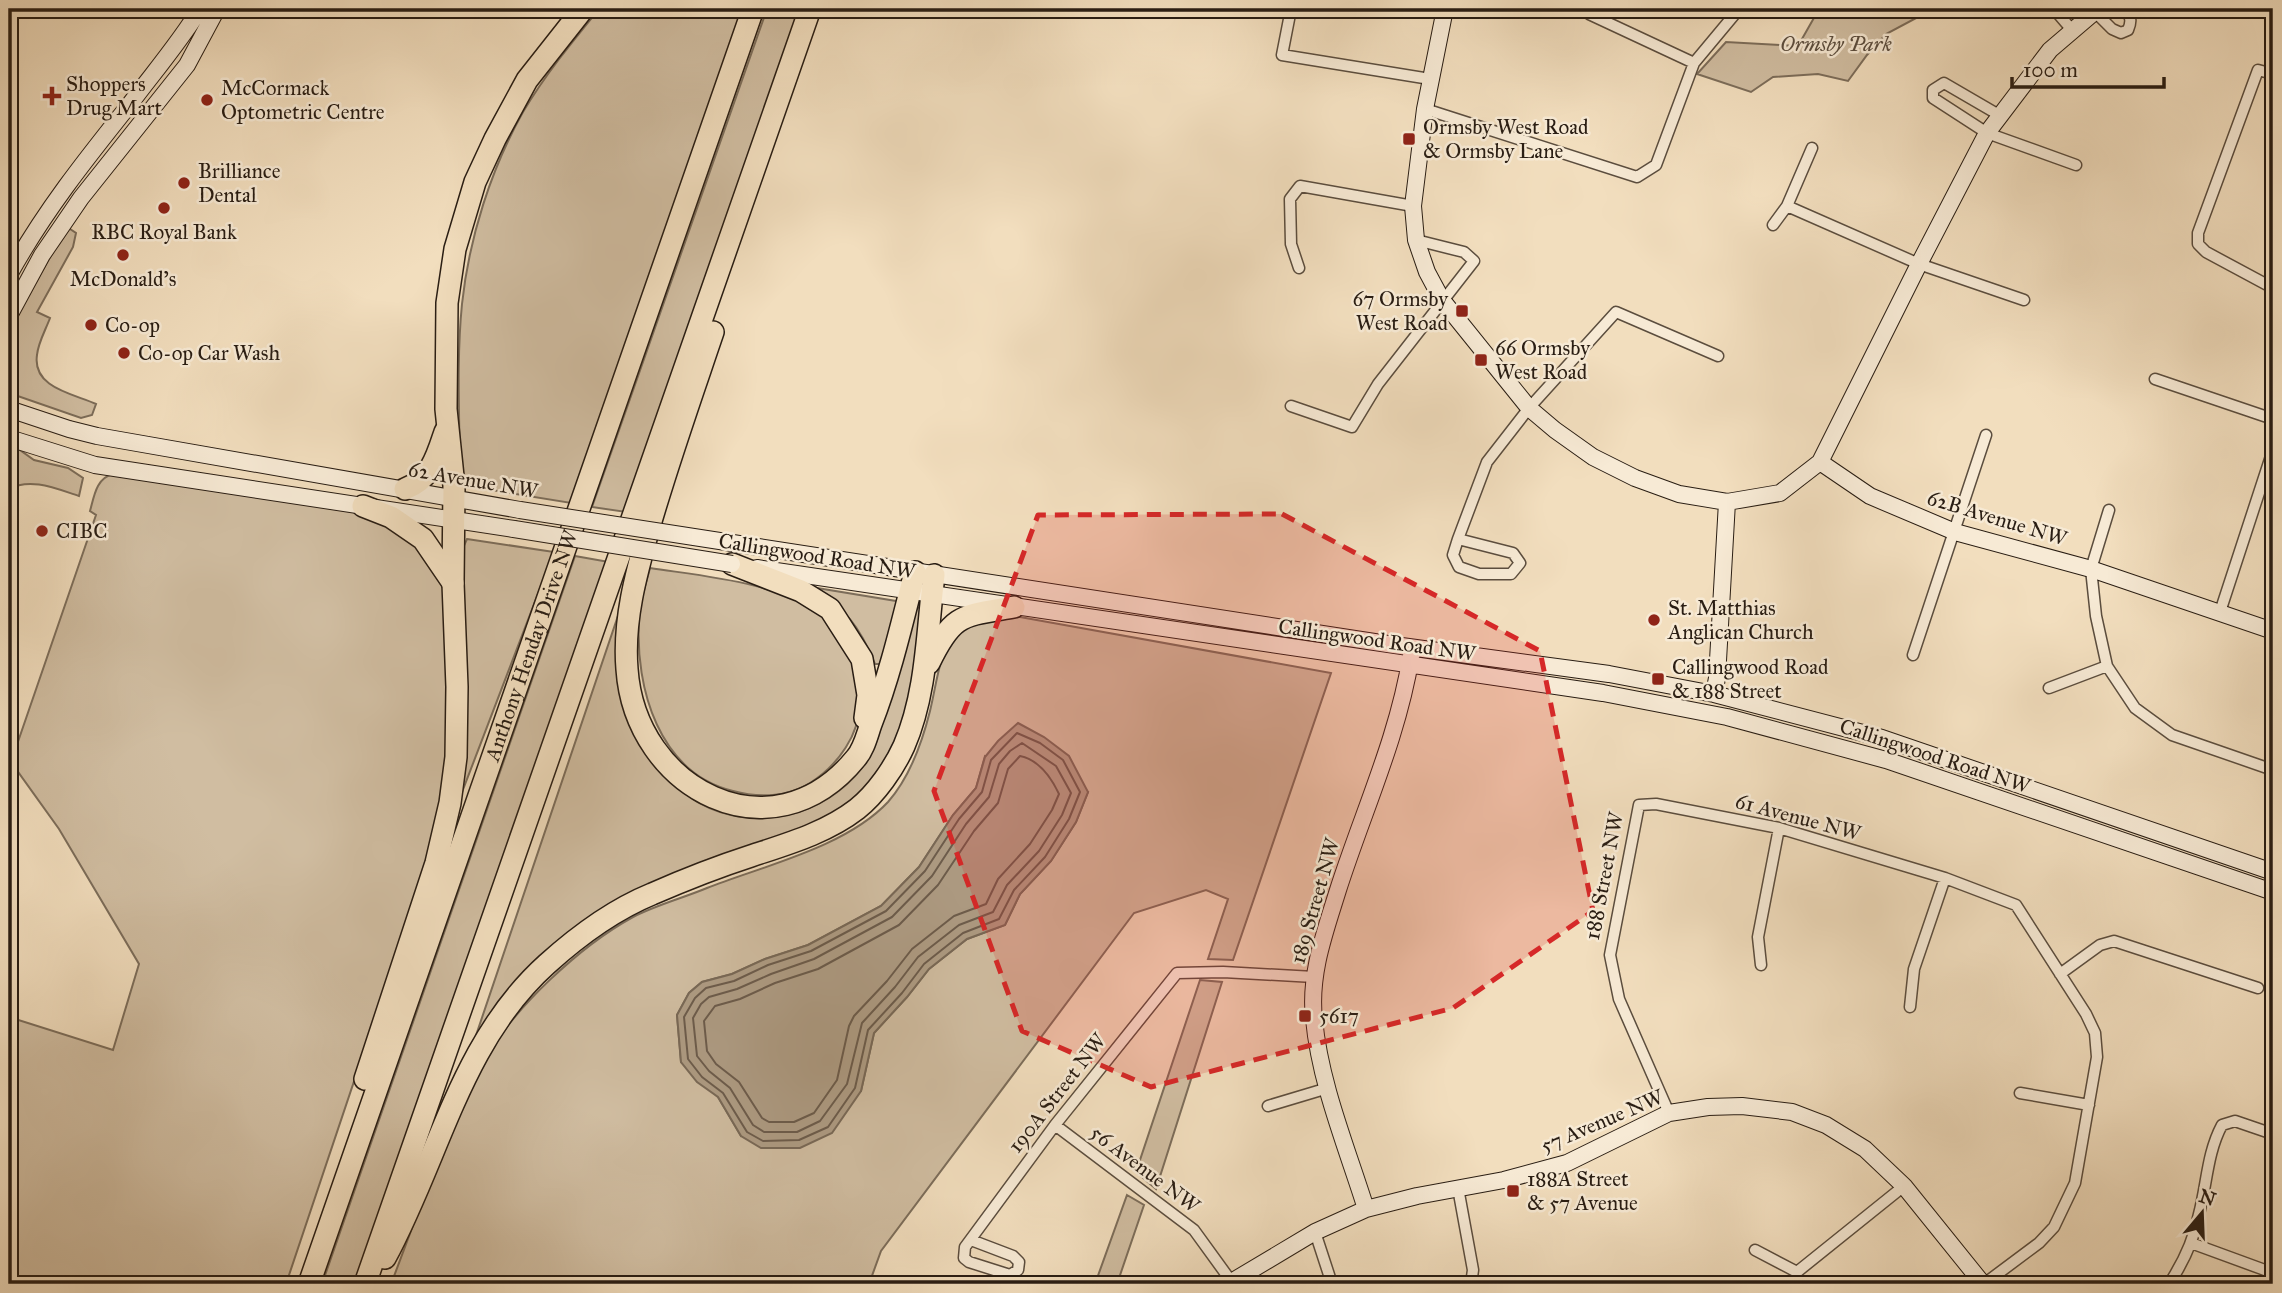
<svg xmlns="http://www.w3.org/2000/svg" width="2282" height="1293" viewBox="0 0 2282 1293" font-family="'IM FELL Great Primer',serif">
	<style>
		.green { fill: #d0bda1; stroke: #7c6d5a; stroke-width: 2; fill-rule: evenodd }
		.water { fill: #ae9c84; stroke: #796957; stroke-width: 2 }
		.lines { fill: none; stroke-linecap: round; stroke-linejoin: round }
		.shore { stroke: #6c5c4c; stroke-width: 2 }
		.street-casing { stroke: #5b4d3e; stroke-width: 13 }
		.secondary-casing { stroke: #291d13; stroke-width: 18 }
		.highway-casing { stroke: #291d13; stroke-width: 24 }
		.street { stroke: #f7ead5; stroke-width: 10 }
		.secondary { stroke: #f7ead5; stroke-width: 16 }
		.highway { stroke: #f2debe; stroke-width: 21 }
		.secondary-bridge-casing { stroke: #291d13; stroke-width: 18; stroke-linecap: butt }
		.secondary-bridge { stroke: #f7ead5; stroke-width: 16 }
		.marked { fill: #d62828; fill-opacity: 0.2; stroke: #d62828; stroke-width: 5; stroke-dasharray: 14 9; stroke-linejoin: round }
		.poi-dot { fill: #8f2418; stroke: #f7ead5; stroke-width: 2.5 }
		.labels { text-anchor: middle; stroke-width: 5; stroke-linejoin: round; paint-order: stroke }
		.park-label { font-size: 21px; font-style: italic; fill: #5b4d3e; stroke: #f7ead5 }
		.poi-label { font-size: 21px; fill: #291d13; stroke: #f7ead5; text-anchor: start }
		.street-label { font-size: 21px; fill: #291d13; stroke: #f7ead5 }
	</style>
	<rect width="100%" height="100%" fill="#f2debe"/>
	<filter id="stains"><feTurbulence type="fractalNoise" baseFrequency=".00286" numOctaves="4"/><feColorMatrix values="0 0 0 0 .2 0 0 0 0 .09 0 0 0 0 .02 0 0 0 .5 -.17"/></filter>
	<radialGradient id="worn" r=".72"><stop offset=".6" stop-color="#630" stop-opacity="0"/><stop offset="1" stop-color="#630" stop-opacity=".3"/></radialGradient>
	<path class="green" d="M599,9H744L571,503L460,485C460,425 456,364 462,304C469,238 491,169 523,112C545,75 572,42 599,9Z
		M767,9H799L626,512L592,507Z
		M1819,9H1933L1886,34L1867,55L1848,81L1818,74L1773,77L1751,92L1697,74L1726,42L1798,46Z
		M67,227L76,233L73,247L37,312L50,318C46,329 38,343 37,355C32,388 74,394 96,404L92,415L81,418L9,393V330Z
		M9,445L17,448L34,460L68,468L83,478L79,496C57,489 31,477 9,489Z
		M113,474L366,514L416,541L437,569L447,596L448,751L433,846L286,1284H9V1017L113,1050L139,964L59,829L11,762L96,515L90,511C94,497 96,478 113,474Z
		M467,539L554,552L446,834L462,550Z
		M575,556L609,562L356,1284H322Z
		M650,568C701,576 781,582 822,616C828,621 833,630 838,637C843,643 852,651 854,658C859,670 858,688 859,700C862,733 837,766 810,783C788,797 758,798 733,791C659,773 635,688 639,620C639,603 646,584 650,568Z
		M811,587L896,601L898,603L881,664H875C859,625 846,610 811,587Z
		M623,601C625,644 621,705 640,743C647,757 662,772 674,783C682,789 690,798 699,803C753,833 824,817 862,768C878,746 883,720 890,694C897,666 904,639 911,611L915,607L921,608L923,612L909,708L897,744L879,778L853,805L815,825L607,913L468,1059Z
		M1001,616L1020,617L1331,673L1233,960L1208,959L1228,899L1206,890L1134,913L881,1251L869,1284H391C420,1209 445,1130 485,1059C515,1007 580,946 633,917C656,905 683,898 707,888C763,866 846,847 888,802C910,777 922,743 930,711C942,661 938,625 1001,616ZM985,756L1088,792L1076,822L1051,861L1020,894L1005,925L967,939L929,969L907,997L874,1033L861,1091L741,1136L718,1097L681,1062L677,1015L689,993L702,982L732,974L765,959L808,945L881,906L919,867L953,815L976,788Z
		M1200,980L1222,982L1156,1189L1136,1172Z
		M1127,1195L1144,1205L1117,1284H1095Z"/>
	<path class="water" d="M1018,723L1044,737L1069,756L1088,792L1076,822L1051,861L1020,894L1005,925L967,939L929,969L907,997L874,1033L861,1091L832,1133L800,1148H761L741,1136L718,1097L697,1082L681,1062L677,1015L689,993L702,982L732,974L765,959L808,945L881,906L919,867L953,815L976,788L985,757L998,741Z"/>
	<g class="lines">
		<path class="shore" d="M1017,733L1040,743L1063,760L1080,792L1069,819L1045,857L1014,890L999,919L963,933L924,964L902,993L868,1030L855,1088L828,1127L799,1140L763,1141L747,1132L723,1093L702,1077L688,1059L684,1017L695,998L706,988L734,981L768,965L811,951L886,911L925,871L959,819L982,792L991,760Z
			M1022,743L1056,766L1071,793L1062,815L1039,851L1007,885L993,912L959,925L918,957L895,987L862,1023L847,1084L820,1121L797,1132H764L753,1125L730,1088L709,1071L697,1056L693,1018L701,1004L709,997L737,989L771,974L814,959L892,917L932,876L966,824L989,797L999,764L1010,751Z
			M1020,756C1039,760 1051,777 1059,794L1052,810L1030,844L998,879L986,904L954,916L912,949L887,981L854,1016L849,1026L837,1080L814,1113L794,1122H769L762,1118L739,1082L716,1064L707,1051L704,1021L715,1006L740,999L775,983L818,969L899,925L938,885L974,831L998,803L1008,769Z"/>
		<g class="street-casing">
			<path id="street" d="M1291,9L1282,55L1430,79
				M2054,9L2072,30
				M2092,9L2112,29L2121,33L2128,30C2132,21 2131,16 2124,9
				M1589,14L1694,63
				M2273,74L2258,70L2198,233V244L2206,252L2273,288
				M1425,109L1637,177L1656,165L1694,63L1739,9
				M1999,115L1944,83L1933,90V98L1987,133L2076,165
				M1787,206L1919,264L2024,300
				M1773,225L1787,206L1812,148
				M1299,268L1291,244L1290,199L1300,186L1413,206
				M2155,379L2273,419
				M1291,406L1352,427L1378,384L1474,261L1464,252L1416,240
				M2109,510L2091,569L2096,616L2107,666L2135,708L2172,735L2273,770
				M1458,539L1453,555L1459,567L1479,574H1511L1520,563L1513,553L1458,539L1487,462L1529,408L1616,312L1718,356
				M2220,612L2273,450
				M1913,655L1986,435
				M2049,688L2107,666
				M1761,965L1758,937L1779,828
				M2060,974L2100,945L2114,941L2258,988
				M1910,1007L1914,969L1945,878
				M2020,1093L2089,1105
				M1268,1106L1328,1088
				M1669,1113L1619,999L1610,955L1639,805L1656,804L1779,828L1945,878L2016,905L2086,1014L2095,1033L2097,1057L2075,1183L2054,1227L2039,1243L1984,1284
				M1055,1125L1194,1230L1231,1281
				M1458,1188L1473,1270L1471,1284
				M1315,1232L1332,1284
				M971,1240L1013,1256L1019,1262L1018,1270L1010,1275L969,1262L964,1258L965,1247L1055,1125L1177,973L1223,972L1314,977
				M2191,1243L2273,1273
				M1755,1250L1797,1272L1904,1186
				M2169,1284C2183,1263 2194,1239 2199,1214C2207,1184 2207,1153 2222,1125L2235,1121L2273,1134"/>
		</g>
		<g class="secondary-casing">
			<path id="secondary" d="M1445,9L1425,109L1413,206L1416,240L1427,272L1442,300L1529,408L1555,430L1593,457L1635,478L1679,494L1727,502L1780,493L1820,462L1919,264L1987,133L2050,50L2098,9
				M9,275C43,213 86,159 130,104C154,72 179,43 200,9
				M9,316L42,255L81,198L187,65L217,9
				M9,409L69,429L97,436L520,510
				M9,438L95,465L514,529
				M1820,462L1870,496L1955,532L2091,569L2273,631
				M739,544L1394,645L1609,674L1714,694L1882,738L2273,872
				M757,568L1603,693L1727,717L1886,760L2273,892
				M1714,694L1717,678L1727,502
				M1366,1209C1347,1148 1320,1084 1314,1019C1309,974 1325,932 1338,890C1363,812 1398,737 1411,656
				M1228,1284L1315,1232L1366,1209L1417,1196L1504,1180L1567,1163L1669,1113L1708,1107L1742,1106L1792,1112L1826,1125L1865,1149L1904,1186L1983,1284"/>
		</g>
		<g class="highway-casing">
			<g id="highway">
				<path d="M713,332C691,397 668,462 649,528C636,574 623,621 627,669C635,789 772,861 856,758C864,749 867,735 871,724C890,675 902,623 915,572"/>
				<path d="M405,489C431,479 437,456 445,432"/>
				<path d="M363,506L391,517L423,539L453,583"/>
				<path d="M732,564L801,591L830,609L862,659L868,695L865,718"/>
				<path d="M929,663C953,613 962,616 1014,607"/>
				<path d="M365,1079L436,863L450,803L456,757L457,687L453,583L454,486L446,409L447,303L455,249L475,182L495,139L527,80L583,9"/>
				<path d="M385,1258C439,1159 460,1042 547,964C578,936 613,910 652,894C684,880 717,867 751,856C787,844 826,833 857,809C876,794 894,768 904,746C927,693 927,632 934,575"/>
				<path id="s1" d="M309,1284L753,9"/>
				<path d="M365,1284L810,9"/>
			</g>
		</g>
		<use href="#street" class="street"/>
		<use href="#secondary" class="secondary"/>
		<use href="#highway" class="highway"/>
		<g class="secondary-bridge-casing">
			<path id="secondary-bridge" d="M520,510L739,544
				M514,529L732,564"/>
		</g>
		<use href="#secondary-bridge" class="secondary-bridge"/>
	</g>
	<path class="marked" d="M1282,514L1540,651L1593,911L1453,1008L1151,1087L1022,1031L934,791L1038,515Z"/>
	<g class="poi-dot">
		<path d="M48.5 85.5h7v7h7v7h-7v7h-7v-7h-7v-7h7z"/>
		<circle cx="207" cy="100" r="7"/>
		<rect x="1402" y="132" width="14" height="14" rx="3.5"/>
		<circle cx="184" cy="183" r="7"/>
		<circle cx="164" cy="208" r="7"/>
		<circle cx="123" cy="255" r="7"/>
		<rect x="1455" y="304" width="14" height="14" rx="3.5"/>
		<circle cx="91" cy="325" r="7"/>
		<circle cx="124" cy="353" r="7"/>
		<rect x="1474" y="353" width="14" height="14" rx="3.5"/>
		<circle cx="42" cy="531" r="7"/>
		<circle cx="1654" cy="620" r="7"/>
		<rect x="1651" y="672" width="14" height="14" rx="3.5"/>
		<rect x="1298" y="1009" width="14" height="14" rx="3.5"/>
		<rect x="1506" y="1184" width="14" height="14" rx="3.5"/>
	</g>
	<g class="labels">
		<g class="park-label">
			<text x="1836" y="51">Ormsby Park</text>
		</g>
		<g class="poi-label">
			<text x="66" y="91">Shoppers<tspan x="66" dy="24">Drug Mart</tspan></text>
			<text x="221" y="95">McCormack<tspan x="221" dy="24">Optometric Centre</tspan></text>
			<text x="1423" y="134">Ormsby West Road<tspan x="1423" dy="24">&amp; Ormsby Lane</tspan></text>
			<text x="198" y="178">Brilliance<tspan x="198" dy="24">Dental</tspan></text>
			<text x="164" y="239" text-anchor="middle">RBC Royal Bank</text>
			<text x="123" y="286" text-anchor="middle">McDonald's</text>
			<text x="1448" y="306" text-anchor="end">67 Ormsby<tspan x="1448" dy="24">West Road</tspan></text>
			<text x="105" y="332">Co-op</text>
			<text x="1495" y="355">66 Ormsby<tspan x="1495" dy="24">West Road</tspan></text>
			<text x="138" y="360">Co-op Car Wash</text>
			<text x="56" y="538">CIBC</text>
			<text x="1668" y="615">St. Matthias<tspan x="1668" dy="24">Anglican Church</tspan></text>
			<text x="1672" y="674">Callingwood Road<tspan x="1672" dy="24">&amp; 188 Street</tspan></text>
			<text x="1319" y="1023">5617</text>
			<text x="1527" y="1186">188A Street<tspan x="1527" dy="24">&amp; 57 Avenue</tspan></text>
		</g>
		<g class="street-label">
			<text transform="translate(473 480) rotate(10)" y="7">62 Avenue NW</text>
			<text transform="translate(1997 518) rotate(17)" y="7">62B Avenue NW</text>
			<text transform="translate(817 556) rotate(9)" y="7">Callingwood Road NW</text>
			<text transform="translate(1377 640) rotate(8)" y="7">Callingwood Road NW</text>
			<text dy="7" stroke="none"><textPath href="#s1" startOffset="676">Anthony Henday Drive NW</textPath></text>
			<text transform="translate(1935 756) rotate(18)" y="7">Callingwood Road NW</text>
			<text transform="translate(1798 817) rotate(15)" y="7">61 Avenue NW</text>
			<text transform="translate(1604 876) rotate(-79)" y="7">188 Street NW</text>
			<text transform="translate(1315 901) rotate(-74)" y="7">189 Street NW</text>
			<text transform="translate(1057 1093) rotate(-52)" y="7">190A Street NW</text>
			<text transform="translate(1602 1121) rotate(-23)" y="7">57 Avenue NW</text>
			<text transform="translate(1145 1169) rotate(37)" y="7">56 Avenue NW</text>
		</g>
	</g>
	<rect width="2282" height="1293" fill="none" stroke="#f2debe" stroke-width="35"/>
	<rect x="10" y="10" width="2261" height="1272" fill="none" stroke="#291d13" stroke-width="3.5"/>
	<rect x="18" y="18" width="2247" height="1258" fill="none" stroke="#291d13" stroke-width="2"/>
	<g transform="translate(2202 1213) rotate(19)" stroke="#f7ead5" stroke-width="5" paint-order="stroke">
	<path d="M0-5L12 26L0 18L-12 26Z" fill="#291d13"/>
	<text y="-10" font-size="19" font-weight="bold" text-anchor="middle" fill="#291d13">N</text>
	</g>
	<path d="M2012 77v10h152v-10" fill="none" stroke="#291d13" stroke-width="3.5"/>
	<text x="2023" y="77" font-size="21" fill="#291d13" stroke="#f7ead5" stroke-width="5" paint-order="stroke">100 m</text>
	<rect width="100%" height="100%" filter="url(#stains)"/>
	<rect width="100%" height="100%" fill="url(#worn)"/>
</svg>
